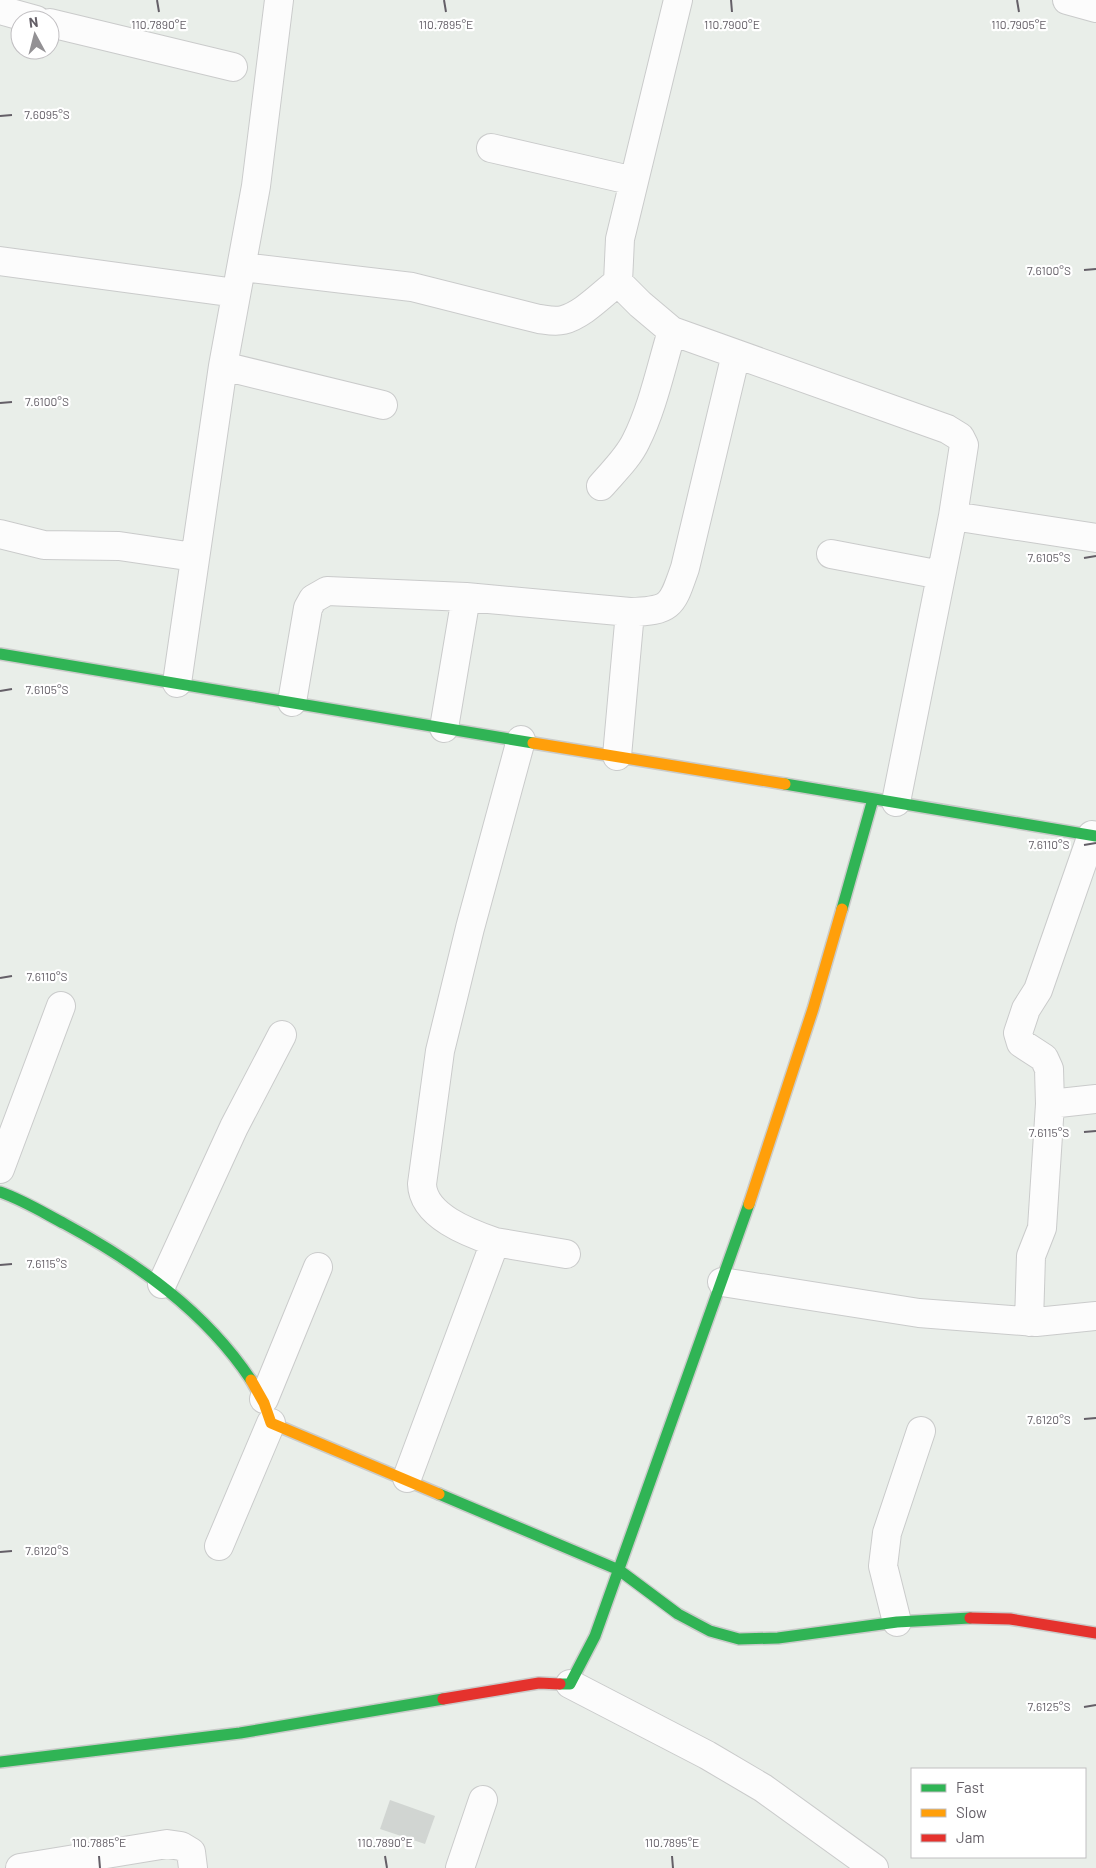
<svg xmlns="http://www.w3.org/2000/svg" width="1096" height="1868" viewBox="0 0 1096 1868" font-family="Barlow,sans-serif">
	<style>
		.building { fill: #d1d5d2 }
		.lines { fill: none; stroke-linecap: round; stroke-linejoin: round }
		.street-casing { stroke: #cacbcb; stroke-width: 30 }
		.fast-casing { stroke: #cacbca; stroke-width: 14 }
		.slow-casing { stroke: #cacbca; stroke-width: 14 }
		.jam-casing { stroke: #cacbca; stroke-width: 14 }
		.street { stroke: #fcfcfc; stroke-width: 28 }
		.fast { stroke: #30b455; stroke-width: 11 }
		.slow { stroke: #ff9f0a; stroke-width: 11 }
		.jam { stroke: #e5322d; stroke-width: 11 }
		.ticks { fill: none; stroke: #645f67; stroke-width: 2 }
		.ticks-label { font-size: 12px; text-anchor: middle; fill: #645f67; stroke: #fff; stroke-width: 4.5; stroke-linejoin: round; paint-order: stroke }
	</style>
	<rect width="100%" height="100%" fill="#e9eee9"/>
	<path class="building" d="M390,1800L435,1816L425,1844L380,1829Z"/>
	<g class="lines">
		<g class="street-casing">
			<path id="street" d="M678,0L620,239L618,282L640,304L672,331L947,429L960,437L964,445L953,516L896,802
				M1067,0L1096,8
				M0,10L36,20
				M50,23L233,67
				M491,148L634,181
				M0,261L236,293
				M242,267L412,287L539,319C547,320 555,322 563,320C583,315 602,294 618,282
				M223,366L383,405
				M601,486C613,472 628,458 636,441C653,407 661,367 672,331
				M953,516L1096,538
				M0,534L44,545L119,546L194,557
				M831,554L941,575
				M630,612C672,611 672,605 685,568L736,354
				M177,683L223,366L256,186L279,0
				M292,702L308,608L313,599L327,591L466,597L630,612L617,756
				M444,728L466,597
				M1050,1104L1096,1099
				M0,1169L61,1006
				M495,1242L566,1254
				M722,1282L919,1313L1036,1322L1096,1316
				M162,1284L234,1127L282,1035
				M1029,1322L1031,1256L1042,1228L1050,1104L1049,1069L1044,1058L1021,1043L1018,1033L1026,1009L1038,990L1092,835
				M264,1399L318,1267
				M407,1478L495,1242C469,1233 423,1216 422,1184L440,1051L470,928L521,740
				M219,1546L271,1423
				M897,1622L883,1566L887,1533L921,1431
				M570,1684L707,1755L763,1788L874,1868
				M20,1868L167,1844L181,1846L191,1852L193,1868
				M460,1868L483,1800"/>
		</g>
		<g class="fast-casing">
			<path id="fast" d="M0,654L533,743
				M785,784L1096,836
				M842,909L873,799
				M0,1192C23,1200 44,1213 65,1224C137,1263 205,1311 251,1380
				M439,1494L619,1570L678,1614L710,1631L739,1639L778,1638L897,1622L970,1618
				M560,1684H570L595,1636L749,1204
				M0,1762L240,1733L443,1699"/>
		</g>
		<g class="slow-casing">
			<path id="slow" d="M533,743L785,784
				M749,1204L813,1009L842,909
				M251,1380L264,1403L271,1423L439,1494"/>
		</g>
		<g class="jam-casing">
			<path id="jam" d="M970,1618L1010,1619L1096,1633
				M443,1699L539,1683L560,1684"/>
		</g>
		<use href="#street" class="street"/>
		<use href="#fast" class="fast"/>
		<use href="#slow" class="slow"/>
		<use href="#jam" class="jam"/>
	</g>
	<path class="ticks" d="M157,0L159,12M444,0L446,12M731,0L732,12M1017,0L1019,12M0,116L12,115M1084,270L1096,269M0,403L12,402M1084,558L1096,556M0,691L12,689M1084,845L1096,843M0,978L12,976M1084,1132L1096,1131M0,1265L12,1264M1084,1419L1096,1418M0,1552L12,1551M1084,1707L1096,1705M99,1856L100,1868M385,1856L387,1868M672,1856L673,1868"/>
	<g class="ticks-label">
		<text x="159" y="29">110.7890°E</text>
		<text x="446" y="29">110.7895°E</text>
		<text x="732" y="29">110.7900°E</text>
		<text x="1019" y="29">110.7905°E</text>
		<text x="47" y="119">7.6095°S</text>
		<text x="1049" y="275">7.6100°S</text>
		<text x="47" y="406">7.6100°S</text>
		<text x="1049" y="562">7.6105°S</text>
		<text x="47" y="694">7.6105°S</text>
		<text x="1049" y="849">7.6110°S</text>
		<text x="47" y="981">7.6110°S</text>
		<text x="1049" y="1137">7.6115°S</text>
		<text x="47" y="1268">7.6115°S</text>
		<text x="1049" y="1424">7.6120°S</text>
		<text x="47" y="1555">7.6120°S</text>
		<text x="1049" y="1711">7.6125°S</text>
		<text x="99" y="1847">110.7885°E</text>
		<text x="385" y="1847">110.7890°E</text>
		<text x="672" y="1847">110.7895°E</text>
	</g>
	<rect x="911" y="1768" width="175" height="90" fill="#ffffff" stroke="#c1bfc2"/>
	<rect x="921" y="1784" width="25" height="8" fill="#30b455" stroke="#c1bfc2"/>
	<text x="956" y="1793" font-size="15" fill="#645f67">Fast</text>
	<rect x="921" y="1809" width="25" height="8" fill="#ff9f0a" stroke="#c1bfc2"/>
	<text x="956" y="1818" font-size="15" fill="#645f67">Slow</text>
	<rect x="921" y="1834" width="25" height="8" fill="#e5322d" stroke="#c1bfc2"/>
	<text x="956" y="1843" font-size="15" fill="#645f67">Jam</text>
	<g transform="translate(35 35) rotate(353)"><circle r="24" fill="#ffffff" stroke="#c1bfc2"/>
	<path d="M0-4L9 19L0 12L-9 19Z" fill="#939194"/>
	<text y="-8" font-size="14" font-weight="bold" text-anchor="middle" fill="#645f67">N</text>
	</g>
</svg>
